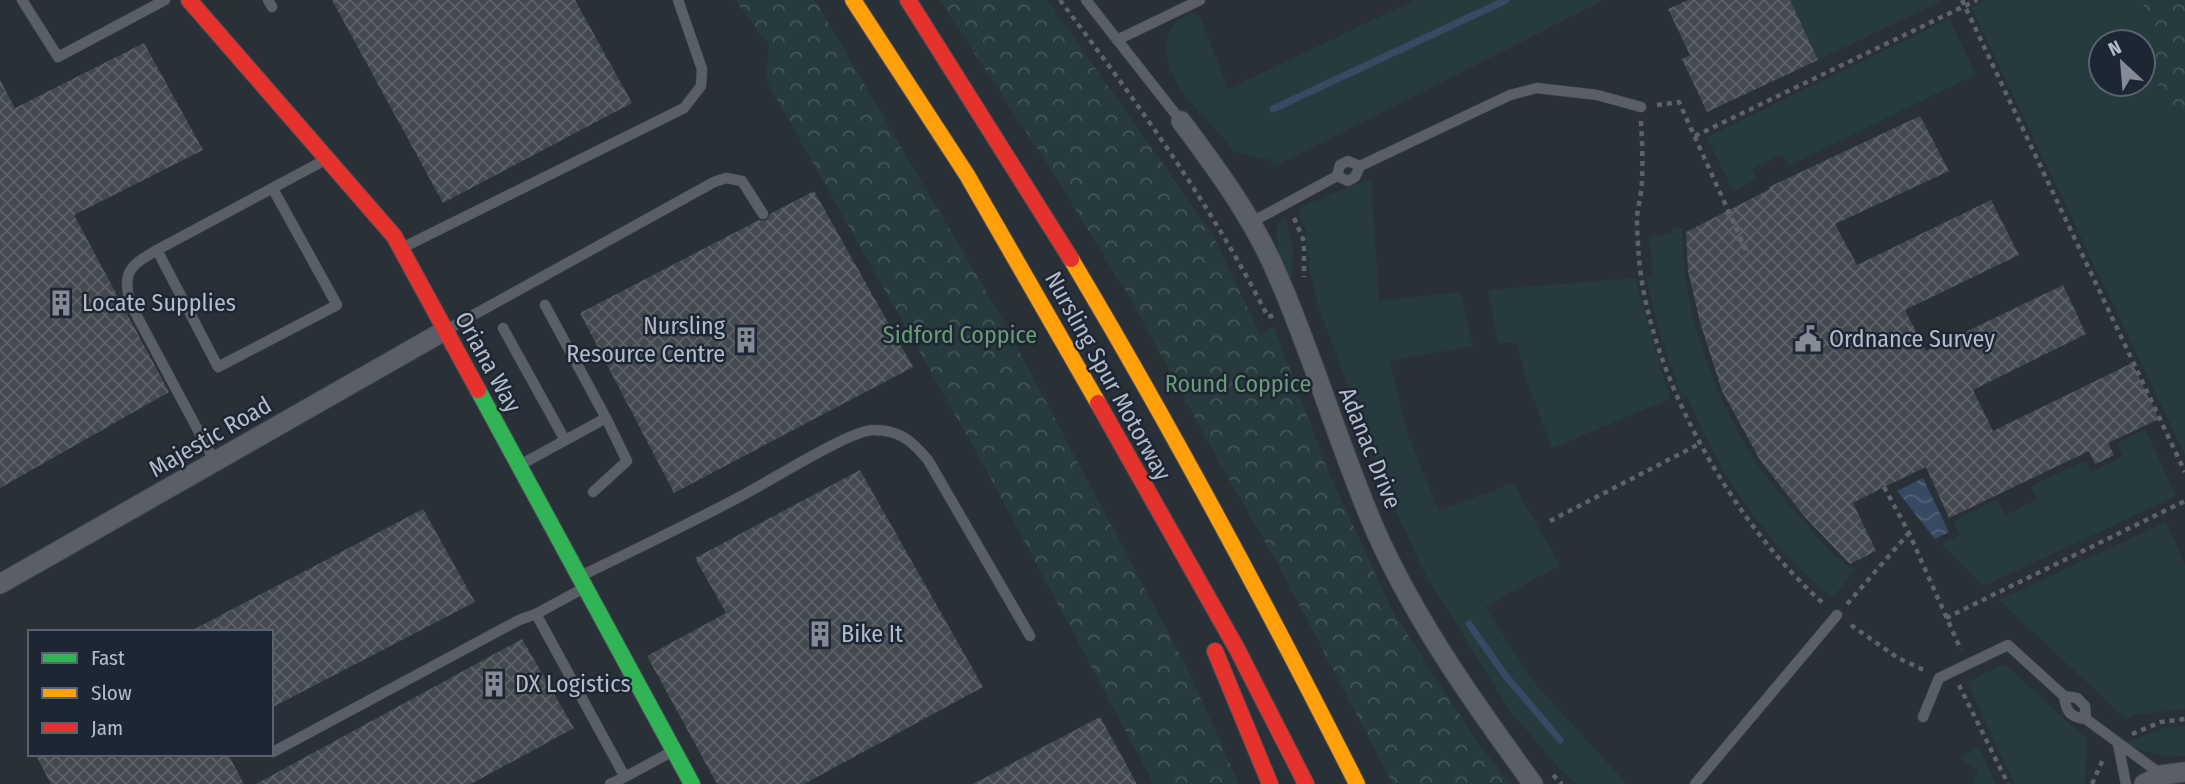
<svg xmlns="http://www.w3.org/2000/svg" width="2185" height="784" viewBox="0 0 2185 784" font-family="'Fira Sans Condensed',sans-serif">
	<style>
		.green { fill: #273a3e; fill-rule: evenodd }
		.forest { fill: url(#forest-crowns) }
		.water { fill: url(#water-waves) }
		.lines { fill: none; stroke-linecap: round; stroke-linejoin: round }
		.stream { stroke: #384963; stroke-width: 7 }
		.building { fill: url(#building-cross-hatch) }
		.lane-casing { stroke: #484c53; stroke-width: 11 }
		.street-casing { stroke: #484c53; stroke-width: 21 }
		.fast-casing { stroke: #484c53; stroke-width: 18 }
		.slow-casing { stroke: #484c53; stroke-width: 18 }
		.jam-casing { stroke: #484c53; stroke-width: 18 }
		.path { stroke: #5d636a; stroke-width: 4.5; stroke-dasharray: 5 5; stroke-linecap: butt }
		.lane { stroke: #5a5e66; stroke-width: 10 }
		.street { stroke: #5a5e66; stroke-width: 19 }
		.fast { stroke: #30b455; stroke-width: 16 }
		.slow { stroke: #ff9f0a; stroke-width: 16 }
		.jam { stroke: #e5322d; stroke-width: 16 }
		.labels { text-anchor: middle; stroke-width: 5; stroke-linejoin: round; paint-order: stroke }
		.poi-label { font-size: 24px; fill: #b4bcc9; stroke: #1d2633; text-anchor: start }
		.park-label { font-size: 24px; fill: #6b9a76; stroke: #1d2633 }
		.street-label { font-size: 24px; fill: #b4bcc9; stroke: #1d2633 }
	</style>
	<defs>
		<pattern id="forest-crowns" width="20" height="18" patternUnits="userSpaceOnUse" patternTransform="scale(1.75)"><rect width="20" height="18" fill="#273a3e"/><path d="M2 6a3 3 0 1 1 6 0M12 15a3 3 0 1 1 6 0" fill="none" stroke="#445559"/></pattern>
		<pattern id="water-waves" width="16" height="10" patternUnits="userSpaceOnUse" patternTransform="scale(1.75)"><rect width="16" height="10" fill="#384963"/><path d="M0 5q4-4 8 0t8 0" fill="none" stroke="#526178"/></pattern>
		<pattern id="building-cross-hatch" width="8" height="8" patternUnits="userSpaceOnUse" patternTransform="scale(1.75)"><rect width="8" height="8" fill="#444950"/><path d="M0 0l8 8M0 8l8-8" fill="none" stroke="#5d6168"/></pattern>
	</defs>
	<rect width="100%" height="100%" fill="#2a3038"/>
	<path class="green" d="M1415,0H1605L1274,167L1271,160L1234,152C1211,118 1165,89 1166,45C1167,26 1178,18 1195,12L1201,19L1228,89Z
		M1790,0H1944L1818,60Z
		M1986,0H2142C2146,14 2153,29 2154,43C2159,78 2148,93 2185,114V455L1971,7ZM2101,42H2143V84H2101Z
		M1949,19L1976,74L1789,166L1782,154L1752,169L1757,179L1733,191L1707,137Z
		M1371,178L1379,301L1460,292L1473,346L1390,361L1408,435L1439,511L1513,483L1560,565L1485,607L1538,687L1627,784H1576L1559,768L1510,711L1426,575L1391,501L1320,311L1309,270L1306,231L1298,212L1305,205Z
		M1285,218L1293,247L1292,280C1280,261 1274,245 1278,223Z
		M1682,227C1683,243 1683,260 1685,276C1693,336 1720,404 1752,456C1765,477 1782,496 1798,515C1815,535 1832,558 1856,570L1832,598C1760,535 1724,482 1686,394L1682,395L1679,388L1662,341L1646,277L1653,276L1649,236L1672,234L1673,228Z
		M1635,278L1670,399L1552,448L1527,382L1517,343H1498L1488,290Z
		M2145,429L2176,496L1984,586L1941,544L1960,535L1953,521L1997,500L2005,515L2037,500L2031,486L2085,461L2091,472L2123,457L2117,443Z
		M2166,522L2185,564V709L2133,715L2127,720L1999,600Z
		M2004,664C2033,688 2057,715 2087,738L2085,784H2015L1967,683Z
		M2185,726V756C2162,758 2147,753 2126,743L2163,728Z
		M1979,747L1996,784H1972L1978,770L1962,762L1963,755Z"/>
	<path class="forest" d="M735,0H815L1001,317L1188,670L1239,784H1154L982,462L766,80L769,45Z
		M939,0H1046L1057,14L1213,235L1260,334L1274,327L1327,469L1393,612L1478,743L1510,784H1393L1280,568L1208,442L1134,305L1047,163Z
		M2142,0H2185V114C2148,93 2159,78 2154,43C2153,29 2146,14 2142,0Z"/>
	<path class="water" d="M1923,478L1949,532L1935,539L1897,491Z"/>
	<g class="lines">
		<path class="stream" d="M1273,109L1506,0
			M1469,624L1505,675L1560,740"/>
	</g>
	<path class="building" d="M332,0H575L632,103L443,203Z
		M1688,0H1790L1818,60L1707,112L1682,59L1690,55L1668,9Z
		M144,43L203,150L74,215L169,392L0,488V80L15,108Z
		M1920,116L1949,171L1835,224L1857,265L1991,200L2019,255L1905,310L1926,351L2063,285L2086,334L1973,390L1993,431L2132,363L2159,419L2108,443L2114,455L2095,464L2089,451L1949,518L1926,467L1884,487L1853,503L1876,551L1850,564L1804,516L1760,460L1722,391L1700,322L1688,271L1686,232L1770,189L1769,187Z
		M814,191L913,367L674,493L580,313L759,220L766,221L770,214Z
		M860,470L983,687L804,784H717L647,656L726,613L695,558Z
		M423,509L475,602L271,708V632H189Z
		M522,639L574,728L471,784H256Z
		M1100,717L1137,784H973Z
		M35,754H228L244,784H51Z"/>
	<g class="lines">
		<g class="lane-casing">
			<path id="lane" d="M22,0L58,57L165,0
				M268,0L272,7
				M1086,0L1181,121
				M1117,40L1200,0
				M1337,176L1348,181L1355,177L1360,166L1510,95L1537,88L1597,95L1641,107
				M273,189L337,305L218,367L157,250L323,161
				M1250,223L1337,176L1340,165L1348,161L1360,166
				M404,247L684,108L701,86L702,69L678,0
				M157,250C130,266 122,271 130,303L215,462
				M503,328L565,440
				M448,329L714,182L726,178L742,181L763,214
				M520,465L606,418L545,305
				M593,492L627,461L606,418
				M581,576C636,549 691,523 745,494C770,481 852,429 874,430C900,430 912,441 928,460L1030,636
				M582,589L536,614L625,777L673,751
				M2064,696C2066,712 2070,717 2086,719L2162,775
				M1923,717L1939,678L2008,645L2064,696L2077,698L2085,706L2086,719
				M2118,744L2126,784
				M273,752L519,620L536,614
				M610,784L625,777
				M1695,784L1837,615"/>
		</g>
		<g class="street-casing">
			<path id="street" d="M1181,121C1217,169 1253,218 1277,274C1314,358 1339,447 1376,532C1417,623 1474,703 1533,784
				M0,584L444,331
				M2144,784L2162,775L2185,772"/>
		</g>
		<g class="fast-casing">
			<path id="fast" d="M478,390L692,784"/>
		</g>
		<g class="slow-casing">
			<path id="slow" d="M853,0L967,175L1098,403
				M1071,259C1173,430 1267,606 1357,784"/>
		</g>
		<g class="jam-casing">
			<path id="jam" d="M189,0L394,236L478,390
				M908,0L1071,259
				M1098,403L1237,649L1306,784
				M1215,651L1270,784"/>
		</g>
		<path class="path" d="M1060,0C1136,101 1211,204 1268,317L1275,315
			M1962,0L2185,472
			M1657,105L1679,102L1746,250
			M1641,121C1642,141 1643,161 1642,180C1642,192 1638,205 1637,217C1637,231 1638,246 1639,259C1650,379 1735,526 1824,604
			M1695,136L1977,0
			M1294,218L1304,241V277
			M1884,487L1909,533L1961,650
			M1550,521L1701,443
			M1847,604L1909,533
			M1946,618L2185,501
			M1851,625L1898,658L1926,671
			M1959,685L2008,784
			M2132,734L2161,722L2185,719
			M1553,775L1562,784
			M2092,784L2104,757"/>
		<use href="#lane" class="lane"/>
		<use href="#street" class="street"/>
		<use href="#fast" class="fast"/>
		<use href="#slow" class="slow"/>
		<use href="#jam" class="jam"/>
	</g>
	<defs>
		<g id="building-bare" transform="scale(2.1)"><path d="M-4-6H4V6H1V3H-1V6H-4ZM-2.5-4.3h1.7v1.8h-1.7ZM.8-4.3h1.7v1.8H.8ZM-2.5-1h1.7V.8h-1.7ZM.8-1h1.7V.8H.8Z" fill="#848b96" stroke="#1d2633" stroke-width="2.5" paint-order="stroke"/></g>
		<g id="civic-bare" transform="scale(2.1)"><path d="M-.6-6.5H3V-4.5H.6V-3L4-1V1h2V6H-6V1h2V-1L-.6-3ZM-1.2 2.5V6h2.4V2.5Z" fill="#848b96" stroke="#1d2633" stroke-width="2.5" paint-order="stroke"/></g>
	</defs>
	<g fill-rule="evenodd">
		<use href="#building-bare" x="61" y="303"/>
		<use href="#civic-bare" x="1808" y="339"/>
		<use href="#building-bare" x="746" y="340"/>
		<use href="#building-bare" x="820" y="634"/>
		<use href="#building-bare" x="494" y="684"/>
	</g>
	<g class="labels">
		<g class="poi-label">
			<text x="82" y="311">Locate Supplies</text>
			<text x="725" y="334" text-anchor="end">Nursling<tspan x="725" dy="28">Resource Centre</tspan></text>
			<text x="1829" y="347">Ordnance Survey</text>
			<text x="841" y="642">Bike It</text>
			<text x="515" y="692">DX Logistics</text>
		</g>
		<g class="park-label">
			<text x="960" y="343">Sidford Coppice</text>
			<text x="1238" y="392">Round Coppice</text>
		</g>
		<g class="street-label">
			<text transform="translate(488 362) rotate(61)" y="8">Oriana Way</text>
			<text transform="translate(1108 376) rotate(61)" y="8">Nursling Spur Motorway</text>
			<text transform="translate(210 437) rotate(-30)" y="8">Majestic Road</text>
			<text transform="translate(1370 448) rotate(68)" y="8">Adanac Drive</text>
		</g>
	</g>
	<rect x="28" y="630" width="245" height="126" fill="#1d2633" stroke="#59626f" stroke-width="2"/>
	<rect x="42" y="653" width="35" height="10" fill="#30b455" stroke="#59626f" stroke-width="2"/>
	<text x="91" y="665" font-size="21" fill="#b4bcc9">Fast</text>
	<rect x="42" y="688" width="35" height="10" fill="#ff9f0a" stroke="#59626f" stroke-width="2"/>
	<text x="91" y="700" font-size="21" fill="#b4bcc9">Slow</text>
	<rect x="42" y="723" width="35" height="10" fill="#e5322d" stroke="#59626f" stroke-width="2"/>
	<text x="91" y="735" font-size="21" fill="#b4bcc9">Jam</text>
	<g transform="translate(2122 63) rotate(334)"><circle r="33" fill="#1d2633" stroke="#59626f" stroke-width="2"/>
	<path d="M0-5L12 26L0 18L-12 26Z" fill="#848b96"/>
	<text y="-10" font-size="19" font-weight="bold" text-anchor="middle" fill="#b4bcc9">N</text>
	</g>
</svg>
